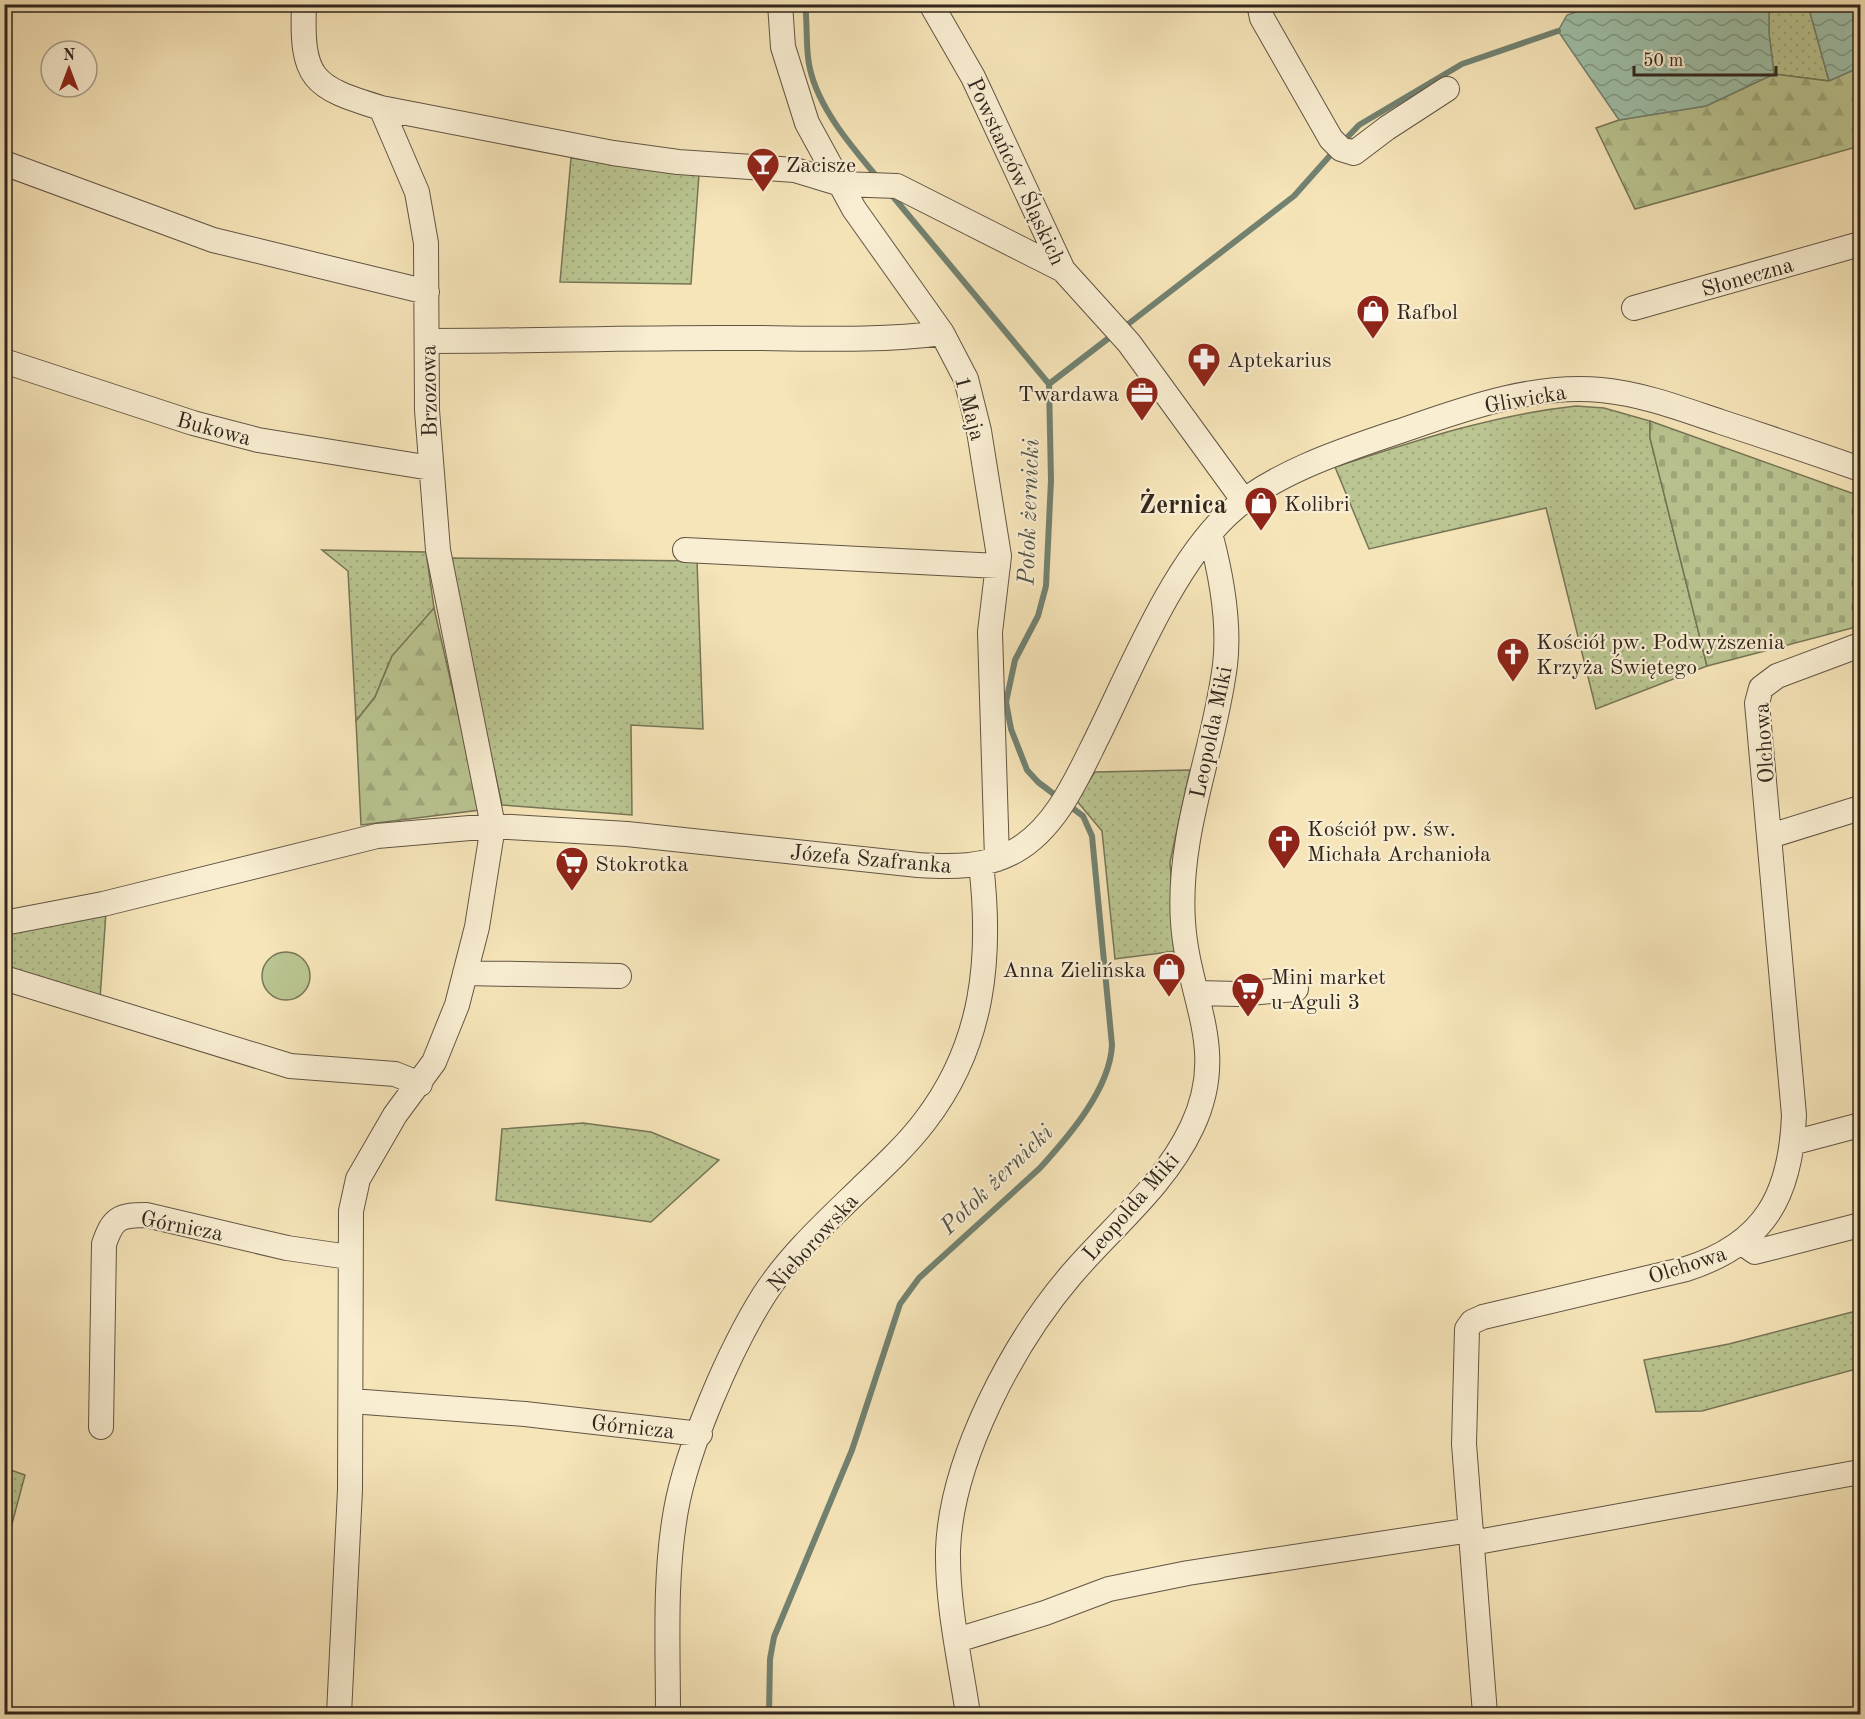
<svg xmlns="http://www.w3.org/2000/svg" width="1865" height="1719" viewBox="0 0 1865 1719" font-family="'Old Standard TT',serif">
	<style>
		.grass { fill: url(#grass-dots); stroke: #767557; stroke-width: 1.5 }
		.forest { fill: url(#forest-firs); stroke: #767557; stroke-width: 1.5 }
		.cemetery { fill: url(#cemetery-stones); stroke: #767557; stroke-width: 1.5 }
		.park { fill: #bac591; stroke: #767557; stroke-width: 1.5 }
		.water { fill: url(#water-waves); stroke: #728271; stroke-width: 1.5 }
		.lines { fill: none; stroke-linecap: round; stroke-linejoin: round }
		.stream { stroke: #728271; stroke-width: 6 }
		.minor-casing { stroke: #625544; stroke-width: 26 }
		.minor { stroke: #f9eed2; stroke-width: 24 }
		.labels { text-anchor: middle; stroke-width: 4.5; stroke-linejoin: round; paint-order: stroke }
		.poi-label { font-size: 22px; fill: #31251d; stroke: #f9eed2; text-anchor: start }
		.street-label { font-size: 22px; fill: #31251d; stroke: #f9eed2 }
		.water-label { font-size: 24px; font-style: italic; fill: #525447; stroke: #f9eed2 }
		.quarter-label { font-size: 26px; font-weight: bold; fill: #31251d; stroke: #f9eed2 }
	</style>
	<defs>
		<pattern id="grass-dots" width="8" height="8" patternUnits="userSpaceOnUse" patternTransform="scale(1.5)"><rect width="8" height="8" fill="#bac591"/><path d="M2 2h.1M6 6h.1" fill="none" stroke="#a0a97d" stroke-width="1.8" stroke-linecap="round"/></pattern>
		<pattern id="forest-firs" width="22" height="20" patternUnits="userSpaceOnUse" patternTransform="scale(1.5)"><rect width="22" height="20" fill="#bac591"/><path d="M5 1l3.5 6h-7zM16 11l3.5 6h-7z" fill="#a0a97d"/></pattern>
		<pattern id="cemetery-stones" width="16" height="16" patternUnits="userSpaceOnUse" patternTransform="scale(1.5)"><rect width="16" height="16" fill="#bac591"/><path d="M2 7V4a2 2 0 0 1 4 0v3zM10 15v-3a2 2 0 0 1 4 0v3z" fill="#a0a97d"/></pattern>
		<pattern id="water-waves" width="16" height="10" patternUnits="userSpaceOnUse" patternTransform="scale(1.5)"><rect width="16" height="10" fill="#9ec0a9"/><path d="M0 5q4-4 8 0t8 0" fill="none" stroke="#819c89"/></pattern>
	</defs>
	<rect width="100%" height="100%" fill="#f6e5b9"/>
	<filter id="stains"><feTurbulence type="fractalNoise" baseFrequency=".00333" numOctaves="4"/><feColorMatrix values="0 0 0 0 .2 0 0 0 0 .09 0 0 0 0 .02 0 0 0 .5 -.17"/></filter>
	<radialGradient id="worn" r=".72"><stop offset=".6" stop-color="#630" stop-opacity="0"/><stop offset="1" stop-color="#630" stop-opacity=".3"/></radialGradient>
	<path class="grass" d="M1769,5H1808L1829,81L1774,74L1769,33Z
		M571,158L699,174L691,284L560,282Z
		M1576,406L1604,408L1650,421V438L1707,666L1596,709L1546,508L1369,549L1335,467C1415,441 1492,415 1576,406Z
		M322,550L426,552L434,608L389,663L375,697L356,721L348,571Z
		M448,558L697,561L703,729L631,725L632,815L502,805Z
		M1190,770L1170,862L1176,951L1115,959L1102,831L1076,800L1095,772Z
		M106,912L100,999L5,970L4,923Z
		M583,1123L651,1132L719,1160L651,1222L496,1200L502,1129Z
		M1860,1310V1368L1702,1411L1656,1412L1644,1360L1729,1344Z
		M5,1468L25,1475L5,1550L4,1468Z"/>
	<path class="forest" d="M1860,67V146L1635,209L1596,128L1619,120L1706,106L1774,74L1829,81Z
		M434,608L480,810L361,825L356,721L375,697L392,656Z"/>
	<path class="cemetery" d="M1650,421L1860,496V626L1707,666L1650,438Z"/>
	<path class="park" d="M262 976a24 24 0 1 1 48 0a24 24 0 1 1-48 0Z"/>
	<path class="water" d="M1596,5H1769V33L1774,74L1706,106L1619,120L1558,31L1567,15Z
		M1808,5H1860V67L1829,81Z"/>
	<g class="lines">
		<path class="stream" d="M805,4C808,25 805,49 810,69C819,109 852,147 878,178
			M1342,143L1359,125L1462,64L1558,31
			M890,193L1049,384L1051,480L1046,586L1038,616L1015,660L1006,702L1011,729L1027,770L1038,782L1059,798
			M1123,328L1294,196L1335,150
			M1049,384L1114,334
			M769,1714L770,1659L774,1637L852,1450L900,1304L919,1278L1040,1168C1069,1136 1110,1089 1112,1045L1092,836L1083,816L1067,804"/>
		<g class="minor-casing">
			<path id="minor" d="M304,4C301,79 312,87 381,108L417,192L426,243L427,410L438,550L493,826L477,927L457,1005L434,1062L395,1115L358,1179L351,1211L350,1490L339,1714
				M780,4L783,47L807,123L854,209L942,333L966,379L979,431L999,556L990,632L997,859
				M931,4L973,77L1063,270L1129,343L1244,501
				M1259,4L1262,18L1331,139L1341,149L1354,153L1387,128L1447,89
				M381,108L613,153L678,162L795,170L841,184L897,186L1063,270
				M4,163L213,240L427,292
				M1634,308L1860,244
				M427,341C524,341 621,338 719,338C794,337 867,343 942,333
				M4,361L193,423L258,440L431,468
				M685,550L998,566
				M1770,836L1860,808
				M4,923L103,904L377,836L493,826L627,834L918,865C951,867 985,868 1015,851C1056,828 1077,778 1097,738C1131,669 1172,567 1227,515C1273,471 1353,447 1412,427C1472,406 1537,384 1601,390C1643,394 1682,409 1721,422C1767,437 1814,453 1860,469
				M465,973L619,976
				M4,978L290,1066L395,1074L420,1084
				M1197,993L1238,994L1296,989
				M1792,1143L1860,1125
				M1742,1243L1755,1252L1860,1225
				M351,1401L525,1414L700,1434
				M101,1427L104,1244C113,1218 119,1215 146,1215L287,1248L349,1257
				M1472,1543L1860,1472
				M957,1640L1045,1613L1109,1589L1188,1573L1471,1530
				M668,1714C668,1647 664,1577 676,1510C687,1448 730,1349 764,1295C789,1256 826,1222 859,1190C882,1168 906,1146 925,1121C984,1044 992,958 981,864
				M968,1714C960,1661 947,1604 948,1550C951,1459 1013,1343 1071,1275C1112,1227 1165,1185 1192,1127C1229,1049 1188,999 1183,922C1177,832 1214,753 1225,665C1230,623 1221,574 1210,533
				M1485,1714L1464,1444L1467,1329L1472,1322L1483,1317L1686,1269C1765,1244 1791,1195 1794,1115L1757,703L1761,688L1777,676L1860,645"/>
		</g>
		<use href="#minor" class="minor"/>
	</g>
	<defs>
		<g id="bar-pin" transform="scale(1.725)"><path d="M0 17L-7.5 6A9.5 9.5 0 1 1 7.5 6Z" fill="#8f2418" stroke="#f9eed2"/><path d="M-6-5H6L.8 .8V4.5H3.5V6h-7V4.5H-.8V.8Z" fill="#fff"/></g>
		<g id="shop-pin" transform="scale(1.725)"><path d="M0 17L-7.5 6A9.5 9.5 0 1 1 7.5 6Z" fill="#8f2418" stroke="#f9eed2"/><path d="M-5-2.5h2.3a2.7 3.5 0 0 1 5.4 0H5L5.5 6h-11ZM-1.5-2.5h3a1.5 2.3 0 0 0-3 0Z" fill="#fff"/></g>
		<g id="pharmacy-pin" transform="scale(1.725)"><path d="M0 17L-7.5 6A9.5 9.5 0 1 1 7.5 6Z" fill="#8f2418" stroke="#f9eed2"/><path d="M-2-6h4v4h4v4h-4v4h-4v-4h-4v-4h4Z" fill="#fff"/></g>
		<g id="office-pin" transform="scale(1.725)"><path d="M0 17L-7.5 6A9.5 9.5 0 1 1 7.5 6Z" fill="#8f2418" stroke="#f9eed2"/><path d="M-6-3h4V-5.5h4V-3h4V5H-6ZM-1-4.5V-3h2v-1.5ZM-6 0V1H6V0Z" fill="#fff"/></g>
		<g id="church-pin" transform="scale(1.725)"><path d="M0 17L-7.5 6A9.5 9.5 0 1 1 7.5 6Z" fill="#8f2418" stroke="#f9eed2"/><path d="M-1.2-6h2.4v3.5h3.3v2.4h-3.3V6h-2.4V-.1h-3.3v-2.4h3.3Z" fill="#fff"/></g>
		<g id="supermarket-pin" transform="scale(1.725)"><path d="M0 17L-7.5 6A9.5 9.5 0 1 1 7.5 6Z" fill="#8f2418" stroke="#f9eed2"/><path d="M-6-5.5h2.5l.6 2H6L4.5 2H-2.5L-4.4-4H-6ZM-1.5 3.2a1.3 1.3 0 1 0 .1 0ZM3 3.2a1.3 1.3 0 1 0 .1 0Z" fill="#fff"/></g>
	</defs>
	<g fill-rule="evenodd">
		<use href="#bar-pin" x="763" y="164"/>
		<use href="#shop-pin" x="1373" y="311"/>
		<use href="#pharmacy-pin" x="1204" y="359"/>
		<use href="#office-pin" x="1142" y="393"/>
		<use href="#shop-pin" x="1261" y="503"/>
		<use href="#church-pin" x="1513" y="654"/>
		<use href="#church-pin" x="1284" y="841"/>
		<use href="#supermarket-pin" x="572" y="863"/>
		<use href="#shop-pin" x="1169" y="969"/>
		<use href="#supermarket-pin" x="1248" y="989"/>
	</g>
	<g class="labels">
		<g class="poi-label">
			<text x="786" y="172">Zacisze</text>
			<text x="1396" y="319">Rafbol</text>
			<text x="1227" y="367">Aptekarius</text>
			<text x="1119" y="401" text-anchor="end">Twardawa</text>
			<text x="1284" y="511">Kolibri</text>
			<text x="1536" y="649">Kościół pw. Podwyższenia<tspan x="1536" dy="25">Krzyża Świętego</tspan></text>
			<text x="1307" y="836">Kościół pw. św.<tspan x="1307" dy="25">Michała Archanioła</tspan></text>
			<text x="595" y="871">Stokrotka</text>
			<text x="1146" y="977" text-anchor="end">Anna Zielińska</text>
			<text x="1271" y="984">Mini market<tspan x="1271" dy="25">u Aguli 3</tspan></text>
		</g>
		<g class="street-label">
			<text transform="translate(1017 171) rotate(65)" y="8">Powstańców Śląskich</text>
			<text transform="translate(1747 276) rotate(-16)" y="8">Słoneczna</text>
			<text transform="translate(428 391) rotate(-91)" y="8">Brzozowa</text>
			<text transform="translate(1525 398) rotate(-10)" y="8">Gliwicka</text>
			<text transform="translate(971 408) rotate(75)" y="8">1 Maja</text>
			<text transform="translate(214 428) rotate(15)" y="8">Bukowa</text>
			<text transform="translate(1210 732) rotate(-78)" y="8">Leopolda Miki</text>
			<text transform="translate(1763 743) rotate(-94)" y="8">Olchowa</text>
			<text transform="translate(871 858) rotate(5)" y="8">Józefa Szafranka</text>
			<text transform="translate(1130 1206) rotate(-49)" y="8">Leopolda Miki</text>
			<text transform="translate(182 1225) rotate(11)" y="8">Górnicza</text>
			<text transform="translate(812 1242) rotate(-48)" y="8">Nieborowska</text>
			<text transform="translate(1687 1264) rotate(-18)" y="8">Olchowa</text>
			<text transform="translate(633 1426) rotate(6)" y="8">Górnicza</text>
		</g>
		<g class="water-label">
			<text transform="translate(1028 512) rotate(-88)" y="8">Potok żernicki</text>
			<text transform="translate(996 1179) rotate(-44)" y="8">Potok żernicki</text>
		</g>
		<g class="quarter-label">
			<text x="1183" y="513">Żernica</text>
		</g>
	</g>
	<rect width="1865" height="1719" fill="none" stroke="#f6e5b9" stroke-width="24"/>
	<rect x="6" y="6" width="1853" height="1707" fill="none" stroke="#31251d" stroke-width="3"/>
	<rect x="12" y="12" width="1841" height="1695" fill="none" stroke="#31251d" stroke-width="1.5"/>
	<g transform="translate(69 69)"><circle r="28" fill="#f9eed2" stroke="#a99e8a" stroke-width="1.5"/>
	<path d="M0-4.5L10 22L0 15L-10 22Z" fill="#8f2418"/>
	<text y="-9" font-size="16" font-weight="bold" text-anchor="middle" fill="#31251d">N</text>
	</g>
	<path d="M1634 66v9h142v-9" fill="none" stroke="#31251d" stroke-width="3"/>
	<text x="1643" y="66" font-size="18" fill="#31251d" stroke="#f9eed2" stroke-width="4.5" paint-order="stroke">50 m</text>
	<rect width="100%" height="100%" filter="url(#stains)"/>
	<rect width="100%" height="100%" fill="url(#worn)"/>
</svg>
